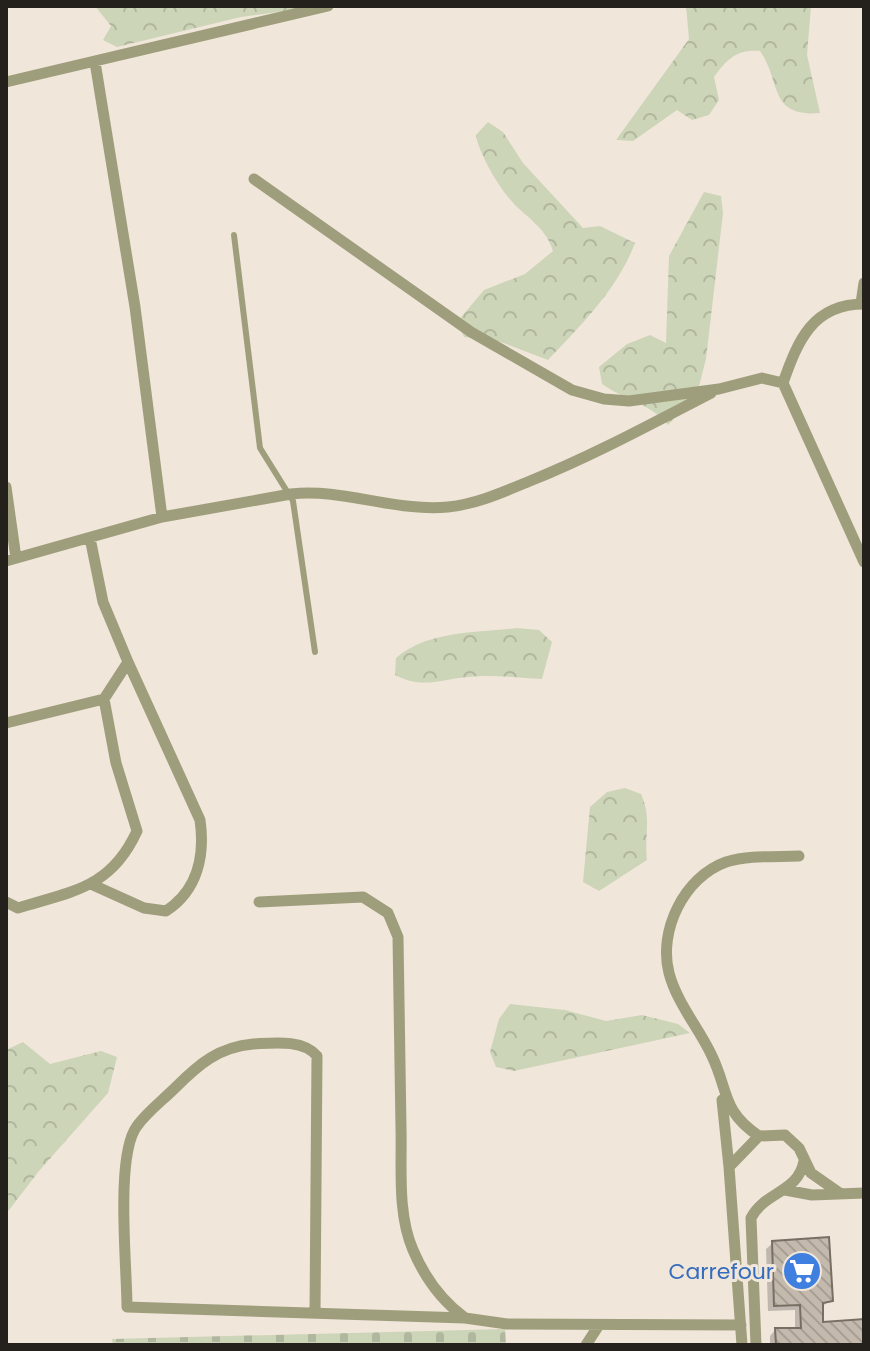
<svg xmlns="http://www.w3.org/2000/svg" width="870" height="1351" viewBox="0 0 870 1351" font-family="Poppins,sans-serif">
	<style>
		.forest { fill: url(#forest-crowns) }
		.cemetery { fill: url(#cemetery-stones) }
		.shadow { fill: #0003 }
		.building { fill: url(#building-back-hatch); stroke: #786e63; stroke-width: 2 }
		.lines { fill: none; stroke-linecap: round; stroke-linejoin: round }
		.lane { stroke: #9f9e7c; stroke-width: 6 }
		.street { stroke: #9f9e7c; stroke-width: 11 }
		.labels { text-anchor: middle; stroke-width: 6; stroke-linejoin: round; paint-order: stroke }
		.shop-label { font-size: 22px; fill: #366cbe; stroke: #f1e6da; text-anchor: end }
	</style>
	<defs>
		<pattern id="forest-crowns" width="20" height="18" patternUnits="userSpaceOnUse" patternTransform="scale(2)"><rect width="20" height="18" fill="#cdd5b8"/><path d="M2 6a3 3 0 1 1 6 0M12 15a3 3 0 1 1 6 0" fill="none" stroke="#b0b79e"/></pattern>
		<pattern id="cemetery-stones" width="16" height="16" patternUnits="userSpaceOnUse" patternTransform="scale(2)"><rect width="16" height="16" fill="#cdd5b8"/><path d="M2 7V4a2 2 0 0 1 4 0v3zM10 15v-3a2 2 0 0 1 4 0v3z" fill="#b0b79e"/></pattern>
		<pattern id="building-back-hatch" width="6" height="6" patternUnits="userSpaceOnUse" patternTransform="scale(2)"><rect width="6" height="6" fill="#c4b9ad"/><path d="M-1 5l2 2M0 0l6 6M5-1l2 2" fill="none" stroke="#a89f94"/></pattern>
	</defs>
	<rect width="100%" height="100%" fill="#f1e6da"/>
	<path class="forest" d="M95,6H320L241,17L117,47L103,40L111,26Z
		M686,6H811L807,55L820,113C768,117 782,83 760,51C737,49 727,59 714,77L719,100L709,115L692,120L677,110L633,141L616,140L689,39Z
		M488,122L503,132L523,163L583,228L600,226L635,243C617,290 582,324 548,360L501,342L464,337L457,322L484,290L525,274L553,251C545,225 524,217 508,197C497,184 478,151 476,135Z
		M704,192L721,196L723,213L706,359L697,394L668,425C650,403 624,400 602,384L599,367L627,344L650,335L666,343L669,256Z
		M517,628L539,630L552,642L542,679C518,678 492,674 467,677C439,680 422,689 395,675L396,658C429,630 477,633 517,628Z
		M625,788L641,794C652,819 644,832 647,860L599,891L583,882L590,807L607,792Z
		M510,1004L565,1010L606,1021L642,1015L678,1024L690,1033L514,1071L496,1067L490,1052L499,1019Z
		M23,1042L50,1064L101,1051L117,1057L108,1093L39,1171L6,1214V1050Z"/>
	<path class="cemetery" d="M505,1329L506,1345H113L112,1339Z"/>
	<path class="shadow" d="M773,1243L831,1300L821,1307V1325L864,1321V1345H770V1336L775,1330H795V1310L768,1311L766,1249Z"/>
	<path class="building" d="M829,1237L833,1301L823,1303V1322L864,1319V1345H776L775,1328H801L800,1305L774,1306L772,1241Z"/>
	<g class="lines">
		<path class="lane" d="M234,235L260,448L293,501L315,652"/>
		<path class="street" d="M95,62L135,307L162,517
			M6,82L328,6
			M254,179L471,332L572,390L604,399L629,401L719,389L762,378L783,383L864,562
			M861,303L864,283
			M783,383C798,340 813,304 864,304
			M6,487L16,558
			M6,561L162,517L291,494C343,488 395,512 448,507C477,504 503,492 530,481C592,456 651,424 711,393
			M6,723L104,699L128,662L103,602L90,538
			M93,885L144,908L166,911C198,890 205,855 200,820L128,662
			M6,902L18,908C73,891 111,888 137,831L116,763L104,699
			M259,902L363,897L388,913L398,937C399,1000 400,1064 401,1128C402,1167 397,1213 413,1250C424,1276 442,1301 465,1318
			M722,1100L729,1167
			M759,1136C721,1111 729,1090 711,1054C698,1027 677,1003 669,973C658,931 684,877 726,862C749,855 775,857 799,856
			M785,1190L812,1195L864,1193
			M315,1313L317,1056C303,1039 273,1043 253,1044C219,1047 199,1064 176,1087C163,1100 147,1112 137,1126C115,1155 127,1267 127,1307L465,1318L507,1324L741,1325
			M586,1345L599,1325
			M742,1345L729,1167L759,1136L785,1135L799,1148L811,1173L841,1194
			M756,1345L751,1218C765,1191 798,1193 804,1161"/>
	</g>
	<defs>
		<g id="supermarket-disc" transform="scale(2)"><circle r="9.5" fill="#3f7fe0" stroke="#f1e6da"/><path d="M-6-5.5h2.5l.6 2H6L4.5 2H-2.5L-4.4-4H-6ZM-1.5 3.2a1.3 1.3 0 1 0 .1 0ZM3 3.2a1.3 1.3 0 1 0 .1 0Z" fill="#fff"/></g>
	</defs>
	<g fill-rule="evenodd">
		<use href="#supermarket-disc" x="802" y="1271"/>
	</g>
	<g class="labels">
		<g class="shop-label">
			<text x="774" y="1279">Carrefour</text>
		</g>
	</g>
	<rect width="870" height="1351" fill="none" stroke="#24201c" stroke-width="16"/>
</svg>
